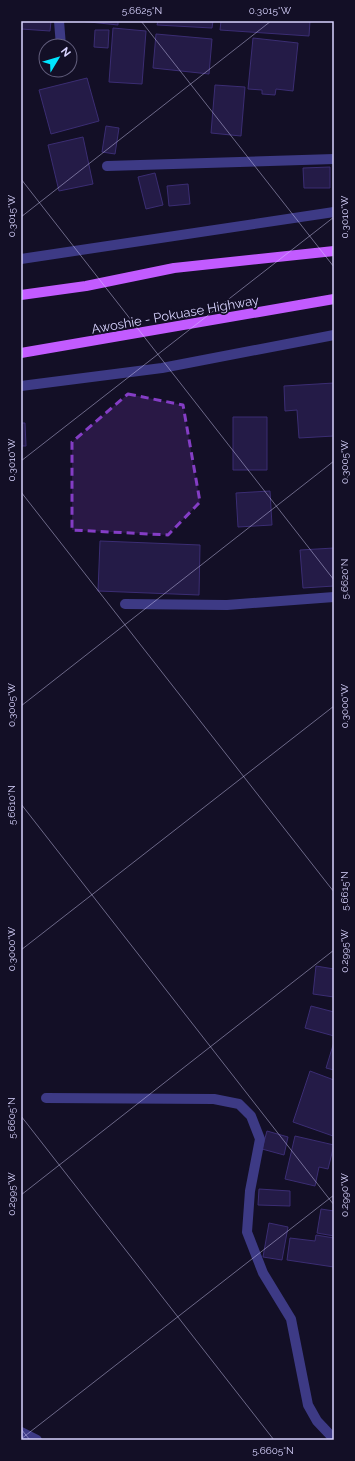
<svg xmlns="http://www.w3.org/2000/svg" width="355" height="1461" viewBox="0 0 355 1461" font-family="Raleway,sans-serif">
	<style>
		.building { fill: #241b47; stroke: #3b2d73 }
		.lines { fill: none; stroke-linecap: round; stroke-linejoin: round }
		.minor { stroke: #3d3a85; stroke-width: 10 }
		.major { stroke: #c25bff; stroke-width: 10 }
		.marked { fill: #843dc5; fill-opacity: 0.2; stroke: #843dc5; stroke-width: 3; stroke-dasharray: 8 5; stroke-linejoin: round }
		.ticks { fill: none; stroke: #d9d4ff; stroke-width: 1; stroke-opacity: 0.45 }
		.labels { text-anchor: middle; stroke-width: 3.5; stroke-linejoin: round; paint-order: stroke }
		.street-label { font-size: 13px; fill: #d9d4ff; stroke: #130f26 }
		.neatline { fill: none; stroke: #d9d4ff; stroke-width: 1.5 }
		.ticks-label { font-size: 10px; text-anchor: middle; fill: #d9d4ff }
	</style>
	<rect width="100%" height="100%" fill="#130f26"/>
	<path class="building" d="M21,21H51L50,31L21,29Z
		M80,21H118V25Z
		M158,21H213L212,28L157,25Z
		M221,21H310L309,36L220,30Z
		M113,28L146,31L142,84L109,82Z
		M95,30H109L108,48L94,47Z
		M156,34L212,39L209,74L153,68Z
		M253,38L298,43L293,91L276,89L275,95L262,94V90L248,89Z
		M87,78L99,121L51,134L39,90Z
		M215,85L245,87L241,136L211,133Z
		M106,126L119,128L115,154L102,152Z
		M83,137L93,184L59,191L48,145Z
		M330,167V188H304L303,168Z
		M155,173L163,205L146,209L138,177Z
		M188,184L190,204L169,206L167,186Z
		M334,383V436L299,438L297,410L285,411L284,386Z
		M233,417H267V470H233Z
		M21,423H25L26,446H21Z
		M270,491L272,525L238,527L236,493Z
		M100,541L200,545L199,595L98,591Z
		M334,548V586L303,588L300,550Z
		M316,966L334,969V997L313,994Z
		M311,1006L334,1012V1036L305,1028Z
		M334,1042V1070L326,1068Z
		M310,1071L334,1080L333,1136L293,1122Z
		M267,1131L288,1137L284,1155L262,1149Z
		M295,1136L334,1145L328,1169L319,1167L315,1186L285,1179Z
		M259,1189L290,1191V1206L258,1205Z
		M321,1209L334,1211V1236L317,1233Z
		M269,1223L288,1227L282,1260L263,1257Z
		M316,1235L334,1238V1267L287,1260L290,1238L315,1241Z"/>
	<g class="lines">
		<path class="minor" d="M59,21L61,46
			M107,166L334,159
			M21,259L334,212
			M21,386L162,368L334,335
			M125,604L227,605L334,597
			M46,1098L214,1099L239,1104L251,1116L260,1139L250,1191L247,1232L263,1273L291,1319L308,1405L317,1421L334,1439
			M21,1432L37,1440"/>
		<path class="major" d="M21,295L86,286L174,268L334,251
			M21,353L334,299"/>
	</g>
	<path class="marked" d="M128,394L183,405L200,502L168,535L72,530V442Z"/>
	<path class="ticks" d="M141,21L334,267M21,179L334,580M21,217L271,21M21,461L334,217M21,492L334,892M21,706L334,461M21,804L334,1205M21,950L334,706M21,1116L274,1440M21,1195L334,950M21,1429L30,1440M21,1439L334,1195M333,1440L334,1439"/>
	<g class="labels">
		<g class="street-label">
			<text transform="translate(175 314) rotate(-10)" y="5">Awoshie - Pokuase Highway</text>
		</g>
	</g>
	<rect width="355" height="1461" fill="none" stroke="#130f26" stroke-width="44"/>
	<g transform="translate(58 58) rotate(52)"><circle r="19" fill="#130f26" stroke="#625e7d"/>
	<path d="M0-3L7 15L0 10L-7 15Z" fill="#00e5ff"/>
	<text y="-6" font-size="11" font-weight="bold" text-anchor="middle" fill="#d9d4ff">N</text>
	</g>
	<rect x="22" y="22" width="311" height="1417" class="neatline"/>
	<g class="ticks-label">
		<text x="142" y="14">5.6625°N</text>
		<text x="270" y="14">0.3015°W</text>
		<text transform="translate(11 216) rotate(-90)" y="4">0.3015°W</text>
		<text transform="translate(344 217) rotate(-90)" y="4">0.3010°W</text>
		<text transform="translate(11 460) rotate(-90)" y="4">0.3010°W</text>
		<text transform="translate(344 462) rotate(-90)" y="4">0.3005°W</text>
		<text transform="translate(344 579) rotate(-90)" y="4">5.6620°N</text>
		<text transform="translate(11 705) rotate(-90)" y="4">0.3005°W</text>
		<text transform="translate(344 706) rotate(-90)" y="4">0.3000°W</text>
		<text transform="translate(11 805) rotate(-90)" y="4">5.6610°N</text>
		<text transform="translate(344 891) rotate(-90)" y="4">5.6615°N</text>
		<text transform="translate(11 949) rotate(-90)" y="4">0.3000°W</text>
		<text transform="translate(344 951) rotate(-90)" y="4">0.2995°W</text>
		<text transform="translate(11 1118) rotate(-90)" y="4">5.6605°N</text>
		<text transform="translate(11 1194) rotate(-90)" y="4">0.2995°W</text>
		<text transform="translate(344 1195) rotate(-90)" y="4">0.2990°W</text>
		<text x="273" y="1454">5.6605°N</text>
	</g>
</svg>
